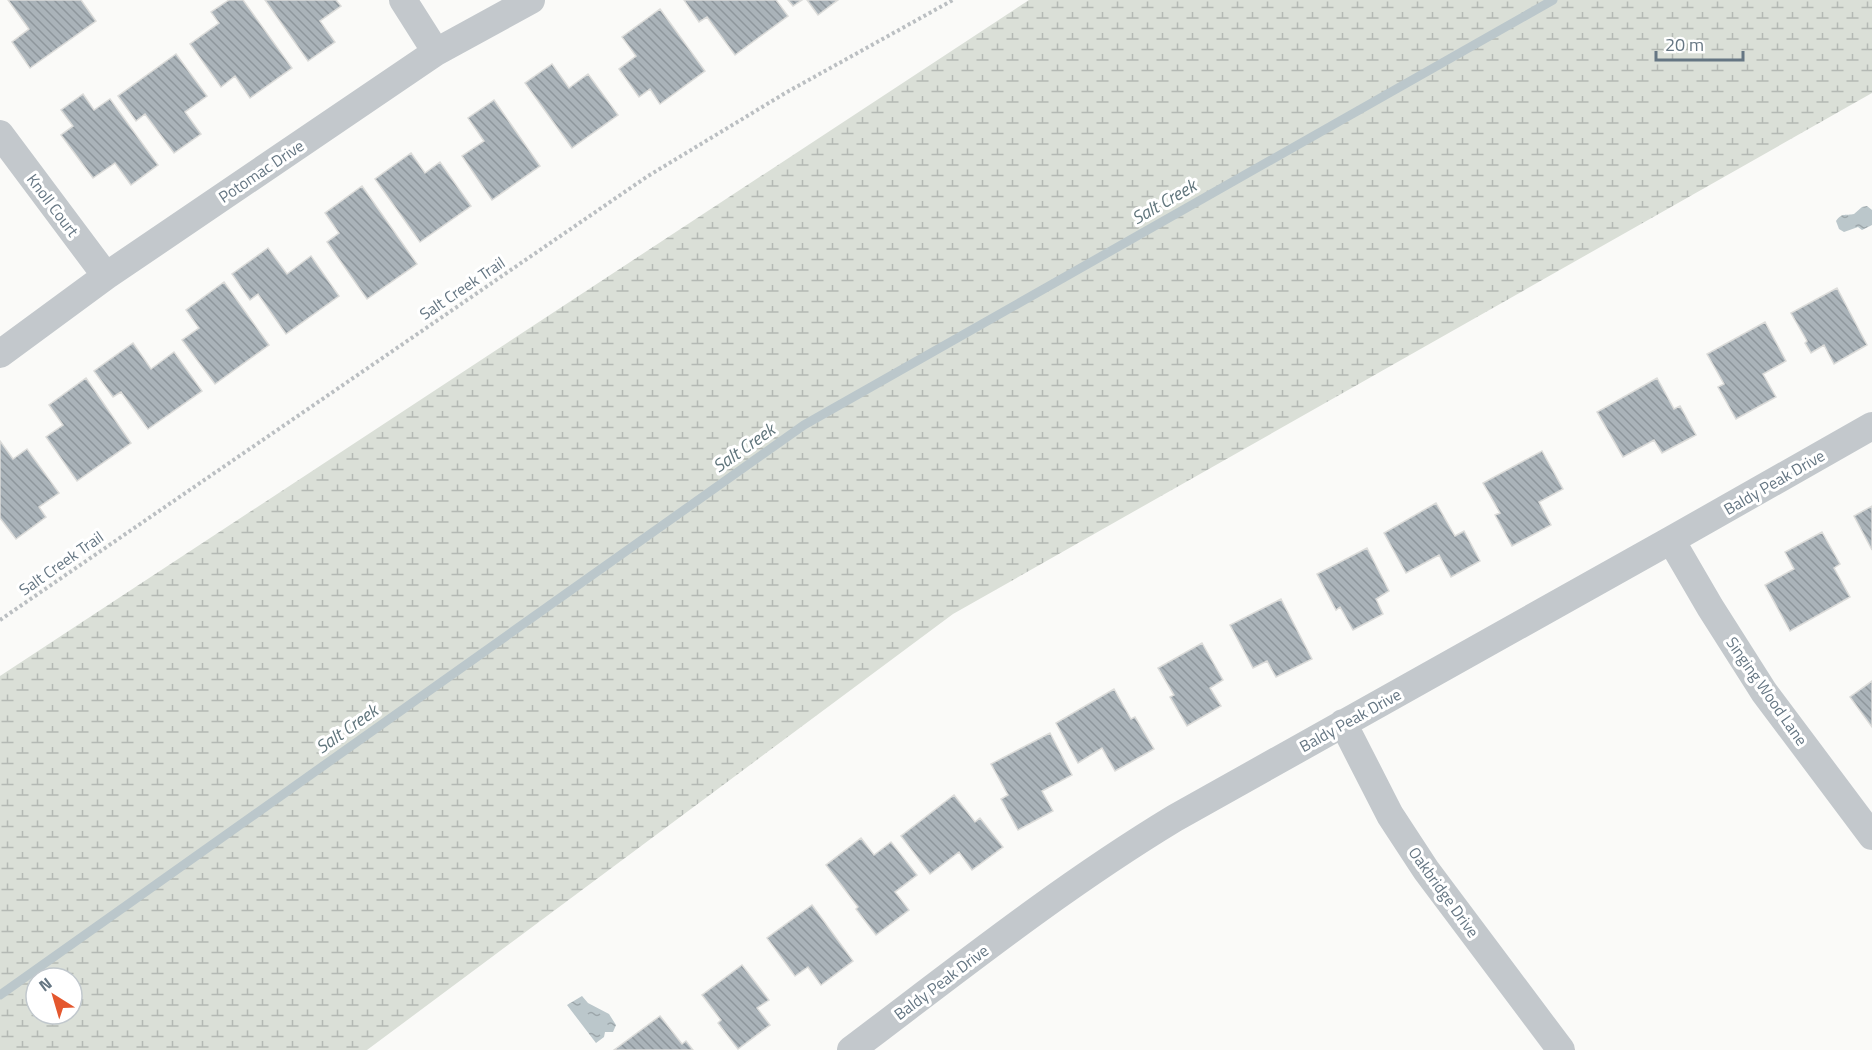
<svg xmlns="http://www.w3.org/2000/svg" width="1872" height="1050" viewBox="0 0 1872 1050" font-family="'Titillium Web',sans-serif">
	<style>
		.wetland { fill: url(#wetland-marsh); fill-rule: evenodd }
		.water { fill: url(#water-ripples) }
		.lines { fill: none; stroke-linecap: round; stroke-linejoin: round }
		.stream { stroke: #bbc7cb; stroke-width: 9 }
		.building { fill: url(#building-back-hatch); stroke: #dcdcda; stroke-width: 1.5 }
		.path { stroke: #bbbfc2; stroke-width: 4; stroke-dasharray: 3 3; stroke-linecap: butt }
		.street { stroke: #c3c8cc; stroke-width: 28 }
		.labels { text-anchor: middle; stroke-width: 6; stroke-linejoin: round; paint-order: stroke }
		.street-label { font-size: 16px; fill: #657683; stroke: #fff }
		.water-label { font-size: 18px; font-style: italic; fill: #60757c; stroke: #fff }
	</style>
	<defs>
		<pattern id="wetland-marsh" width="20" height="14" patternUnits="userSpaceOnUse" patternTransform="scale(1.5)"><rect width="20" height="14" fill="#dadfd7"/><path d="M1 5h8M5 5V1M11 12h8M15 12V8" fill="none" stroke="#b4b9b4"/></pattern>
		<pattern id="water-ripples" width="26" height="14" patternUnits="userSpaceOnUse" patternTransform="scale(1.5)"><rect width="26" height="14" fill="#bbc7cb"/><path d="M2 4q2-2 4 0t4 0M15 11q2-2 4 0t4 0" fill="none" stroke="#9ca6aa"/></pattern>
		<pattern id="building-back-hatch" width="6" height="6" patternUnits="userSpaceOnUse" patternTransform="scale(1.5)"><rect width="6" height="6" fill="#aab3b9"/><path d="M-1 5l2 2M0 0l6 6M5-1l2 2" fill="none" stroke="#8e969c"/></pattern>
	</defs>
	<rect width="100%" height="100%" fill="#fafaf8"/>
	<path class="wetland" d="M1029,0H1872V93L953,614L367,1050H0V676ZM36,978H72V1014H36Z"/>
	<path class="water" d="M1867,206L1872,210V225L1862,230L1858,227L1844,232L1839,229L1836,221C1842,212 1846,216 1854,214L1862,207Z
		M582,996L588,1003L609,1014L616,1025L613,1032H605L604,1037L596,1043L567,1005Z"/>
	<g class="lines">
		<path class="stream" d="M0,995L804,425L1553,0"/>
	</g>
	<path class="building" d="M8,0H81L96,21L30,68L12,42L29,29Z
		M229,0H243L292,68L250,98L235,76L221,87L190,44L219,23L211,12Z
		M265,0H336L341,6L320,21L335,42L308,61Z
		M684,0H776L788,16L735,55L707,17L699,22Z
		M788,0H802L793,6Z
		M807,0H838L818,15Z
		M660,9L705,71L660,104L650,89L639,97L619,69L636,56L622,37Z
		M176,54L207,96L185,112L201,134L174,153L145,114L136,121L118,96Z
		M552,64L569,88L588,74L618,115L572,148L525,83Z
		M83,94L94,110L110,99L158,165L131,185L115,163L93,178L61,135L73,126L61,110Z
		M494,100L540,166L492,200L462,156L484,141L468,118Z
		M411,153L425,173L440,162L471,206L420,242L375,179Z
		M362,186L417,264L367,299L327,242L339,233L325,213Z
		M268,248L287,274L311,256L339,296L286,334L258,294L250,300L232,274Z
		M224,282L269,345L215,384L182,340L199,328L186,310Z
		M1837,288L1867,345L1834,364L1824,345L1811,353L1805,343L1807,341L1791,313Z
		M1765,322L1786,361L1763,374L1776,397L1736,419L1718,387L1724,384L1707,354Z
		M133,343L151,369L174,352L202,391L148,429L121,392L113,397L94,371Z
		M86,378L131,443L77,481L46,437L63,425L49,405Z
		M1657,378L1674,409L1680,406L1696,435L1662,453L1654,440L1623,457L1597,412Z
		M0,441L13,459L27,449L59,493L39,507L46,517L16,539L0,518Z
		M1542,451L1563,489L1539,502L1551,525L1512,546L1495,515L1500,513L1483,483Z
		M1436,503L1455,536L1464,531L1480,561L1451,577L1439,555L1406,573L1384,533Z
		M1872,506V550L1854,516Z
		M1822,532L1840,564L1834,568L1850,597L1790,631L1765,585L1794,569L1785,552Z
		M1367,548L1389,591L1376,599L1383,614L1353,630L1340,607L1336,610L1317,574Z
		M1281,599L1312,659L1276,677L1267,661L1253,668L1230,625Z
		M1202,643L1223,680L1210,688L1221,706L1187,726L1170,697L1174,695L1158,668Z
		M1872,681V727L1850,697Z
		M1114,689L1131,719L1135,717L1154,749L1115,771L1102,748L1078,763L1056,723Z
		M1050,733L1072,775L1042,791L1053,811L1018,830L1001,799L1008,795L991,764Z
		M954,795L975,822L980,818L1003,847L972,870L959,852L930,874L901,836Z
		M861,838L874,855L891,842L917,875L895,892L909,910L876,935L856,909L858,907L826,865Z
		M812,905L853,961L821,985L808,967L795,976L767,938Z
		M742,965L769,1000L757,1008L770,1025L738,1049L718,1023L721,1020L702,995Z
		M660,1016L682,1044L686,1041L693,1050H614Z"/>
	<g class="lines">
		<path class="path" d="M0,620L648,176L787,92L953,0"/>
		<path class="street" d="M403,0L436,52
			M0,134L106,276
			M0,354L106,276L436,52L531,0
			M1671,540L1710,607L1764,692L1872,836
			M1343,723L1390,815L1426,870L1561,1050
			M851,1050C957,970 1061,887 1175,818L1671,540L1872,426"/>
	</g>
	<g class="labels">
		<g class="street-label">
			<text transform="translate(261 171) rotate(-34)" y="6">Potomac Drive</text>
			<text transform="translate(53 205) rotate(53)" y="6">Knoll Court</text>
			<text transform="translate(462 288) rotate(-34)" y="6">Salt Creek Trail</text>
			<text transform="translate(1774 482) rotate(-30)" y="6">Baldy Peak Drive</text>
			<text transform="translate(61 563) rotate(-35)" y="6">Salt Creek Trail</text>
			<text transform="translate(1767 691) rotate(55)" y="6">Singing Wood Lane</text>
			<text transform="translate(1350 720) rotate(-29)" y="6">Baldy Peak Drive</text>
			<text transform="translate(1444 892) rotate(54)" y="6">Oakbridge Drive</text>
			<text transform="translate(941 982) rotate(-37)" y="6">Baldy Peak Drive</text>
		</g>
		<g class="water-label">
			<text transform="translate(1164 202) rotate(-30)" y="6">Salt Creek</text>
			<text transform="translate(744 448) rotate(-35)" y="6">Salt Creek</text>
			<text transform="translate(347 729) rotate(-35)" y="6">Salt Creek</text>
		</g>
	</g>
	<g transform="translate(54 996) rotate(323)"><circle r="28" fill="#ffffff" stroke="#c1c8cd" stroke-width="1.5"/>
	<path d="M0-4.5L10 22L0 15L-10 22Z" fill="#e4572e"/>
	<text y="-9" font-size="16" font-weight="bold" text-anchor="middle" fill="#657683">N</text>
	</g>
	<path d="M1656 51v9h87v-9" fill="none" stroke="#657683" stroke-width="3"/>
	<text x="1665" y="51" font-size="18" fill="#657683" stroke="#ffffff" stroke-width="4.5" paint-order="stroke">20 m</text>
</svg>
